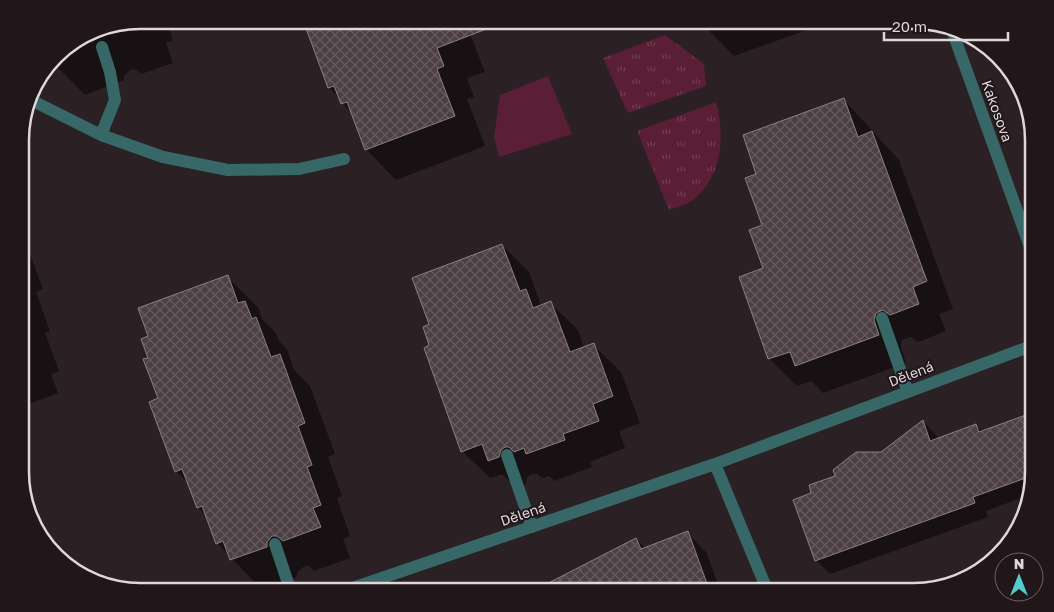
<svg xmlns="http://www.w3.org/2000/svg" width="1054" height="612" viewBox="0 0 1054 612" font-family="'Golos Text',sans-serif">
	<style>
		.park { fill: url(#park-tufts) }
		.pitch { fill: #5a1e37 }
		.shadow { fill: #0007 }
		.building { fill: url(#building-cross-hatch); stroke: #8c7e82 }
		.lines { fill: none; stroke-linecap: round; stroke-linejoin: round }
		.minor { stroke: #376867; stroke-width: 12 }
		.labels { text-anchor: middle; stroke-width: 4; stroke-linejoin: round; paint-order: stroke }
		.street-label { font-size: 14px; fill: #dfd7da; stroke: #21171a }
		.rim { fill: none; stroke: #dfd7da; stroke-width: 2.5 }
	</style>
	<defs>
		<pattern id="park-tufts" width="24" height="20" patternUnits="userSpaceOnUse" patternTransform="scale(1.25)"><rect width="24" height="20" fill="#5a1e37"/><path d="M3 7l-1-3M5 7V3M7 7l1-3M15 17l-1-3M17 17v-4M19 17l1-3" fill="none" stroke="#713e53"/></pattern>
		<pattern id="building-cross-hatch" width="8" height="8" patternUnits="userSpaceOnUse" patternTransform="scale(1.25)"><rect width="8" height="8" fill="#4c4043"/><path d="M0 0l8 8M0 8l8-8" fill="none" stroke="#655b5e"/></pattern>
	</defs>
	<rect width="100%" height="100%" fill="#2b2024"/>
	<path class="park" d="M665,35L704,64L706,86L628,113L603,58Z
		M716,102C725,135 723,176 694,199C688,204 677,207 669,210L637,131Z"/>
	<path class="pitch" d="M548,76L572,134L499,157L494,137L500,95Z"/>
	<path class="shadow" d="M140,20H166L173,40L166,43L173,63L141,74L136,69L130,70L124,76V80L85,95L54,64L53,60L61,50L94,29Z
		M702,20H822L823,24L734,56L704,26Z
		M465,21L485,72L467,78L474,97L467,99L485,146L396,180L366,149L353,115L329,87Z
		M844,100L899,160L953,309L939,314L946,331L918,342L911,337L902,340L901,348L906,363L823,393L811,381L797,386L770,359L740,277L765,269L758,175Z
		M21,230L43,289L36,292L50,331L45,333L59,371L51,374L58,393L21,407Z
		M502,245L529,272L541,306L550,303L578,330L584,348L593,345L621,372L640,423L619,431L625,448L590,462L592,467L554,481L549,476L542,478L537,474H532L527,477L526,484L516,488L502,474L490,478L462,451L431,346L430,325Z
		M227,277L258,307L262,319L276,333L279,341L287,349L294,370L310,386L335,454L328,457L342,496L337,498L350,536L343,539L350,558L314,571L309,566L303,567L297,573V577L262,590L217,543L208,518L198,507L189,484L176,471L149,359L150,337Z
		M1034,414V480L1029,495L986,511L988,517L830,574L816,560L813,494L881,453L923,421L936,435L938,440L976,425L983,432Z
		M687,533L706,552L721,592H529L550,584L636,539L646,549Z"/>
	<path class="building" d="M303,20H502V23L437,48L444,66L437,69L455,116L365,150L347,102L341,104L334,86L328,88Z
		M844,98L858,137L872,131L927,281L913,287L919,304L890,315L883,310L876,313L874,320L879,335L795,366L790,352L768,359L739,277L763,268L749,230L762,225L745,178L756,174L743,135Z
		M502,244L520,291L526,289L533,308L551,301L570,352L594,343L613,396L593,404L599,421L563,434L565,440L526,454L524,448L514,452L509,447H505L501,450L499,457L488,461L482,444L461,452L424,348L429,345L423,327L429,324L412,278Z
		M228,275L238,303L245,301L252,319L256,317L271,357L280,354L305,423L298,426L312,465L307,467L321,505L313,508L321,527L283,541L277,536H272L267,542V547L230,560L223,541L216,544L202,506L197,508L182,469L175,472L149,402L158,398L143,359L148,358L141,339L148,336L138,308Z
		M1034,412V475L973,497L975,503L815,561L793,500L811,493L809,485L835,476L833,470L856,452H881L923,420L930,441L976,424L979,432Z
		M688,531L710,592H531L636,538L641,549Z"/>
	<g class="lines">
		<path class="minor" d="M952,30L1034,258
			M29,99L101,135L163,157L228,170L299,169L344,159
			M101,135L115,100L110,72L102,47
			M882,318L908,392
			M507,455L532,527
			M715,464L768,592
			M275,544L291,592
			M341,592L715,464L1034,345"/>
	</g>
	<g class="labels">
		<g class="street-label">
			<text transform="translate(997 111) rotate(70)" y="5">Kakosova</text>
			<text transform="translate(911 374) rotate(-21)" y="5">Dělená</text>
			<text transform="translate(523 514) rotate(-19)" y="5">Dělená</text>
		</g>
	</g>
	<path d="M0 0H1054V612H0ZM140 29H914A111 111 0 0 1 1025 140V472A111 111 0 0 1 914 583H140A111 111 0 0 1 29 472V140A111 111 0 0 1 140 29Z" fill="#21171a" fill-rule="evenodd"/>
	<path class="rim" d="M140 29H914A111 111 0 0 1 1025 140V472A111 111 0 0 1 914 583H140A111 111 0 0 1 29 472V140A111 111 0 0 1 140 29Z"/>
	<g transform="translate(1019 577)"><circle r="24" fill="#21171a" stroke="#6d6467"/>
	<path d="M0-4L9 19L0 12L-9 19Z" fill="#52cdcc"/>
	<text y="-8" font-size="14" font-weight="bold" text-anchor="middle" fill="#dfd7da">N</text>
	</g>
	<path d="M884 32v8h124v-8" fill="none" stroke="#dfd7da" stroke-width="2.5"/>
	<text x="892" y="32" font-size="15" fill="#dfd7da" stroke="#21171a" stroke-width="4" paint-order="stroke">20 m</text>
</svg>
